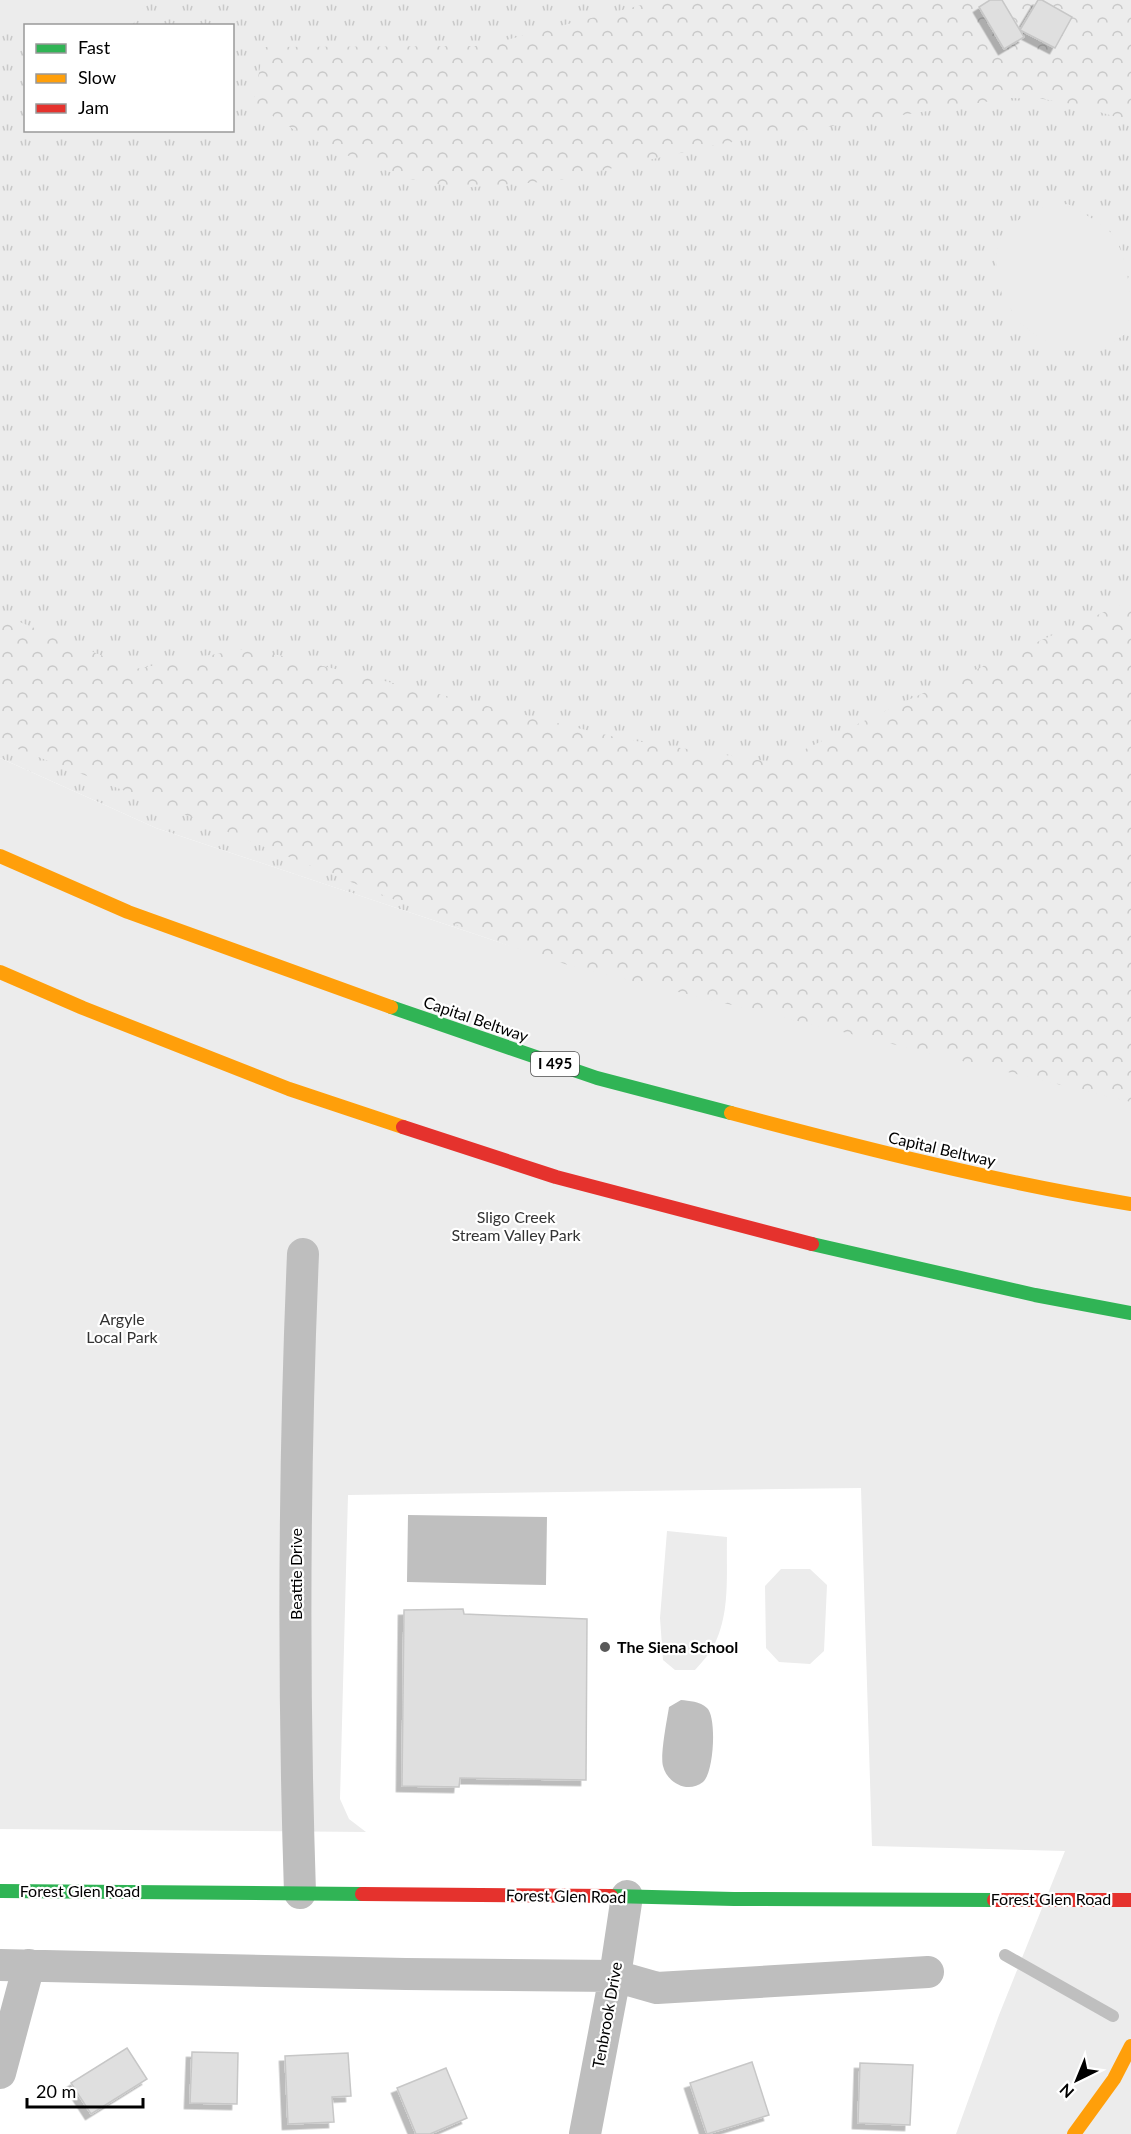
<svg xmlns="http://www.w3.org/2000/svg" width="1131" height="2134" viewBox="0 0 1131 2134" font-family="Lato,sans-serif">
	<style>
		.grass { fill: url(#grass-tufts); fill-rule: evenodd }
		.forest { fill: url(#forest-crowns) }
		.park { fill: #ececec }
		.water { fill: #bfbfbf }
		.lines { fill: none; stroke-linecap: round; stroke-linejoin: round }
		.stream { stroke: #bfbfbf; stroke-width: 12 }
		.building { fill: #dfdfdf; stroke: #c7c7c7; stroke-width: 1.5; filter: url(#shadow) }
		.street { stroke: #bebebe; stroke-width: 32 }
		.fast { stroke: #30b455; stroke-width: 14 }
		.slow { stroke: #ff9f0a; stroke-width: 14 }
		.jam { stroke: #e5322d; stroke-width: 14 }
		.poi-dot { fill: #595959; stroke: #fff; stroke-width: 2 }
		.labels { text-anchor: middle; stroke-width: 4.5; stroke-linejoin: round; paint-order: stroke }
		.shield { fill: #fff; stroke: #4c4c4c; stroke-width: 1.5 }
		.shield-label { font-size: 15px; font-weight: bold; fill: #000 }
		.street-label { font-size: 16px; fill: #000; stroke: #fff }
		.park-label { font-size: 16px; fill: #333; stroke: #fff }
		.poi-label { font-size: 16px; font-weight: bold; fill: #000; stroke: #fff; text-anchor: start }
	</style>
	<defs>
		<pattern id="grass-tufts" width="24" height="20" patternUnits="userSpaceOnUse" patternTransform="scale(1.5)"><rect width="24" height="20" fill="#ececec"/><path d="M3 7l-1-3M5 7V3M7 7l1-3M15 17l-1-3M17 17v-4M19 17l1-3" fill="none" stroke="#c9c9c9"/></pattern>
		<pattern id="forest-crowns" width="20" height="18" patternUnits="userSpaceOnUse" patternTransform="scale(1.5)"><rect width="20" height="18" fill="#ececec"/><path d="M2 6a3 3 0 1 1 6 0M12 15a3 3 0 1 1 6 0" fill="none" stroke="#c9c9c9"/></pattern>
		<filter id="shadow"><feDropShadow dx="-5.5" dy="5.5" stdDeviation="0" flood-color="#0004"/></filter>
	</defs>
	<rect width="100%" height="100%" fill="#fff"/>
	<path class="grass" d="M0,0H1131V1102L571,966L156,828L0,758ZM26,26H232V130H26Z"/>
	<path class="forest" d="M661,0H1131V121L1071,104L1043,99L1010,98L720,144L555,181L460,188L410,179L364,163L299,133L253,103L264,47L483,46Z
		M1131,600V1112L745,1042L166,807L0,742V614L135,669L249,648L623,739L776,763L908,700Z"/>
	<path class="park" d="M0,0H146L141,14L132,25L26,26L25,44L0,9Z
		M1068,204C1080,212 1103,223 1111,233C1131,259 1131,300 1128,332L1106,347L1067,351L1039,338L1018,321L1002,295L995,257L1002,235L1031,209Z
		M0,758L156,828L571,966L1131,1102V2134H956L999,2015L1065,1851L872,1846L861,1488L348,1495L340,1799L349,1819L366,1832L0,1829Z
		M667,1531L727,1537C726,1573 731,1614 713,1647C708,1656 701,1663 695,1670H675L663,1660L660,1618Z
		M781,1569H810L827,1585L824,1651L810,1664L779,1662L766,1648L765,1586Z"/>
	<path class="water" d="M408,1515L547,1517L546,1585L407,1582Z
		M681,1700C689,1701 700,1701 707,1708C717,1717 714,1773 703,1782C688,1794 667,1783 663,1766C660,1755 667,1720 669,1707Z"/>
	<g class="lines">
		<path class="stream" d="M1005,1955L1113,2016"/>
	</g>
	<path class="building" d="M990,0H1002L1024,37L1004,49L979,7Z
		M1038,0H1042L1072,17L1055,48L1020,30Z
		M463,1609L464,1614L587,1619L586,1780L460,1778L459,1787L402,1786L404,1610Z
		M127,2048L147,2079L91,2114L71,2083Z
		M192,2052L238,2053L237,2104L190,2103Z
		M348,2053L351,2096L332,2097L334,2122L288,2124L285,2056Z
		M752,2062L769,2115L707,2134L690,2083Z
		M860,2063L913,2065L910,2125L858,2123Z
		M446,2068L467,2118L430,2134H416L397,2088Z"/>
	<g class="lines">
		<path class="street" d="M300,1893C293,1680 294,1467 303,1254
			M0,1965L406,1974L615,1976L657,1988L928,1972
			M0,2073L29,1965
			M585,2134L615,1976L627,1896"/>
		<path class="fast" d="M391,1007L597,1078L731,1113
			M812,1244L1035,1295L1131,1313
			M0,1891L362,1894
			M611,1896L734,1899L994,1900"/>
		<path class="slow" d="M0,856L128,912L391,1007
			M0,972L83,1008L289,1089L403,1127
			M731,1113C863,1148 996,1182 1131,1204
			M1074,2134L1114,2079L1131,2046"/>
		<path class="jam" d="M403,1127L556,1177L812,1244
			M362,1894L611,1896
			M994,1900H1131"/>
	</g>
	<circle class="poi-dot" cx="605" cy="1647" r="6"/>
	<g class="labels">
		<rect class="shield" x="531" y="1052" width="48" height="24" rx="4.5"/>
		<g class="shield-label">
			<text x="555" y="1069">I 495</text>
		</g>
		<g class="street-label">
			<text transform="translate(476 1019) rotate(19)" y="6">Capital Beltway</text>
			<text transform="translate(942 1149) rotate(13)" y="6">Capital Beltway</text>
			<text transform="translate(296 1574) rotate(-90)" y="6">Beattie Drive</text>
			<text x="80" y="1897">Forest Glen Road</text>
			<text transform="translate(566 1896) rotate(1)" y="6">Forest Glen Road</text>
			<text x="1051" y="1905">Forest Glen Road</text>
			<text transform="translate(607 2015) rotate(-80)" y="6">Tenbrook Drive</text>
		</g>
		<g class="park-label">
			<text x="516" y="1223">Sligo Creek<tspan x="516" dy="18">Stream Valley Park</tspan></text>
			<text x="122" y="1325">Argyle<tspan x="122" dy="18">Local Park</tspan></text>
		</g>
		<g class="poi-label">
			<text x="617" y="1653">The Siena School</text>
		</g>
	</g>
	<rect x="24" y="24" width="210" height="108" fill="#ffffff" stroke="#999999" stroke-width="1.5"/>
	<rect x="36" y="44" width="30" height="9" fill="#30b455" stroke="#999999" stroke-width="1.5"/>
	<text x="78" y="54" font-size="18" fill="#000000">Fast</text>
	<rect x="36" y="74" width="30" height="9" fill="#ff9f0a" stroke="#999999" stroke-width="1.5"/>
	<text x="78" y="84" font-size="18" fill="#000000">Slow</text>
	<rect x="36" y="104" width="30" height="9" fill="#e5322d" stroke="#999999" stroke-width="1.5"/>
	<text x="78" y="114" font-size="18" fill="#000000">Jam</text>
	<g transform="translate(1077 2080) rotate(223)" stroke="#ffffff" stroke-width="4.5" paint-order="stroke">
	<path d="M0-4.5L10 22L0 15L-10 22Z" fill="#000000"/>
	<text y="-9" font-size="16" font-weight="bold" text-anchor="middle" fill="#000000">N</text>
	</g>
	<path d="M27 2098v9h116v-9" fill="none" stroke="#000000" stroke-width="3"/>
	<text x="36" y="2098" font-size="18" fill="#000000" stroke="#ffffff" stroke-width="4.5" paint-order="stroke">20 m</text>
</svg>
